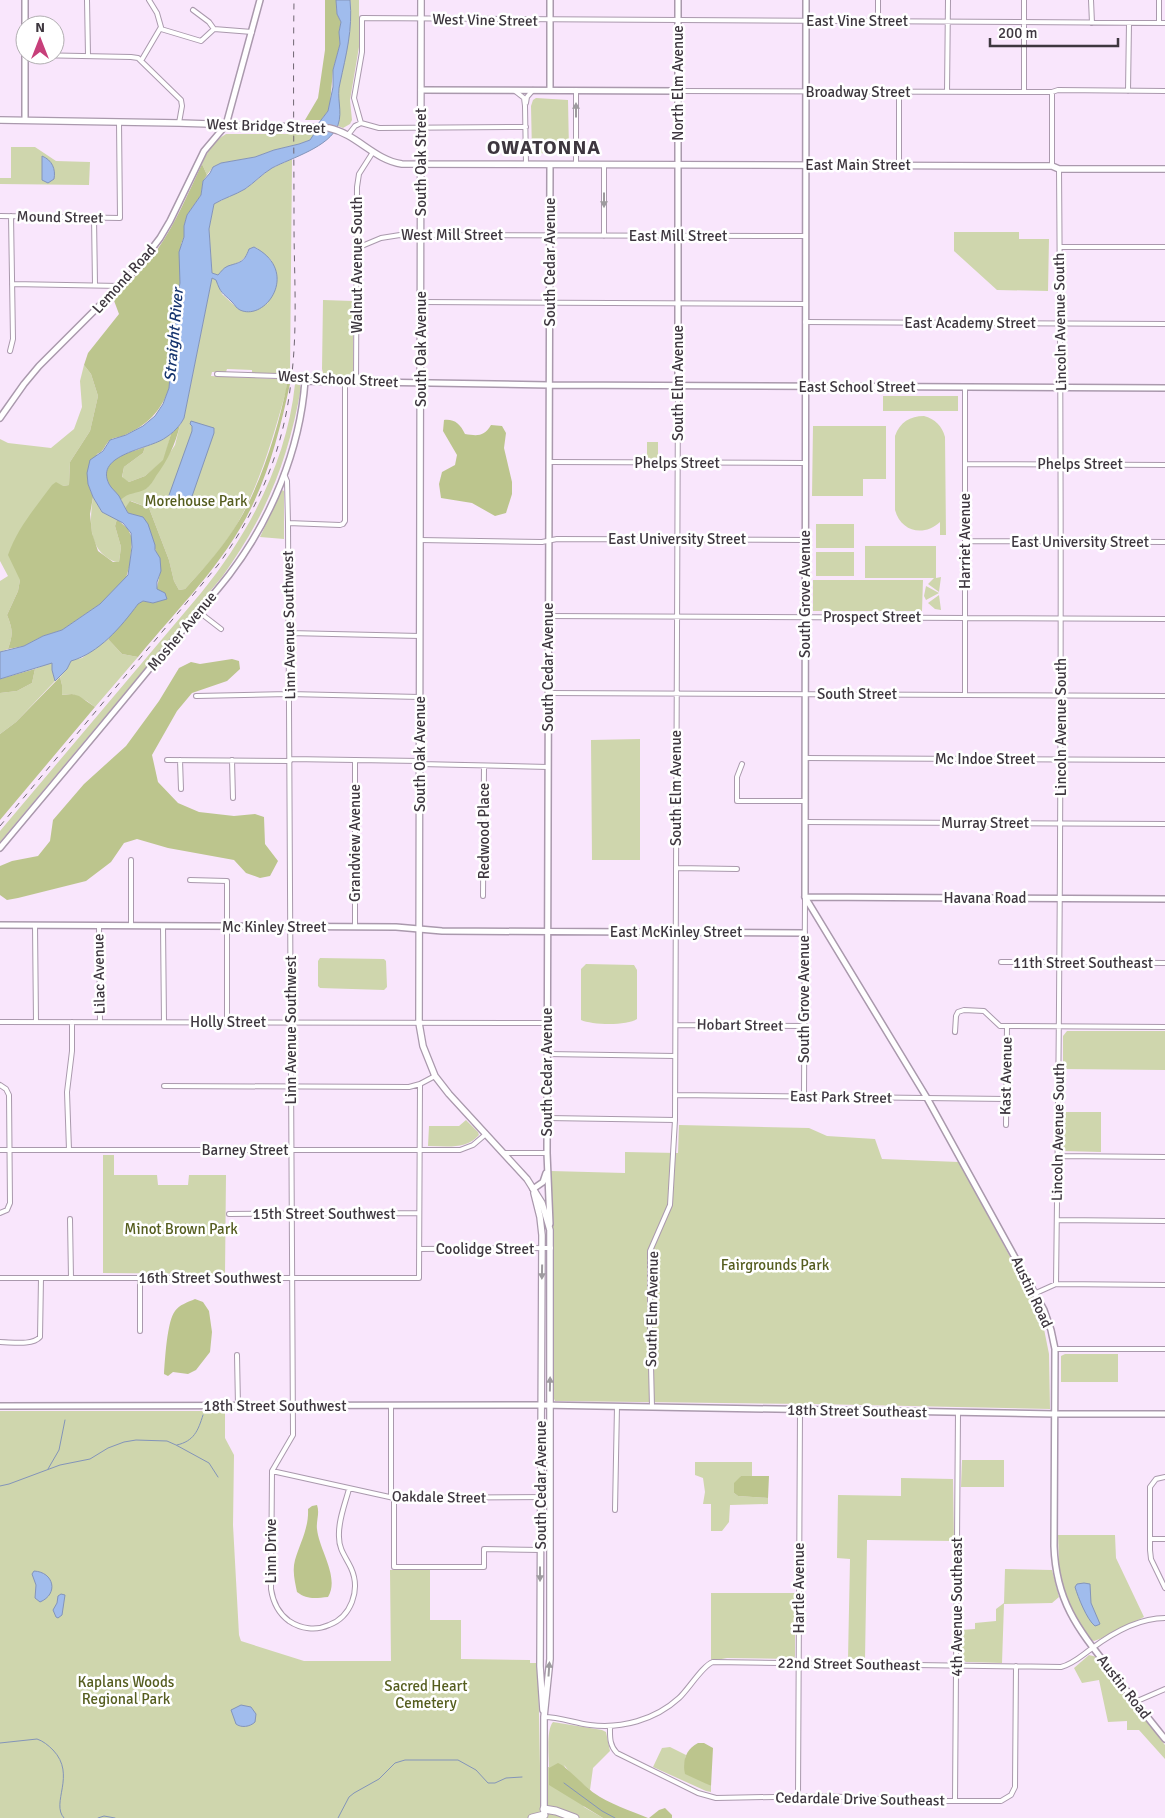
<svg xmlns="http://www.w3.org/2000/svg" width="1165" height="1818" viewBox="0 0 1165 1818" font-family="Signika,sans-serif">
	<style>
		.green { fill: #cfd6ad }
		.forest { fill: #bcc58d }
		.water { fill: #a0bced; stroke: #8394b9 }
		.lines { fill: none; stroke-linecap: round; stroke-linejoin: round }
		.stream { stroke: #8394b9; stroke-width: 1 }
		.minor-casing { stroke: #aa99ad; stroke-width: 6 }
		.tertiary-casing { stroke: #aa99ad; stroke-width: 8 }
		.secondary-casing { stroke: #aa99ad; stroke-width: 8 }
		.motorway-casing { stroke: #aa99ad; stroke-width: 9 }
		.minor { stroke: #fff; stroke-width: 4 }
		.tertiary { stroke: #fff; stroke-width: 5 }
		.secondary { stroke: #fff; stroke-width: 5.5 }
		.motorway { stroke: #fff; stroke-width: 7 }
		.rail { stroke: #706672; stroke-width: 1; stroke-dasharray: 6 6; stroke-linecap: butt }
		.oneway { fill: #9e9b9f }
		.labels { text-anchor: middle; stroke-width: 5; stroke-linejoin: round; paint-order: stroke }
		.street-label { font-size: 15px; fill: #3e373f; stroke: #fff }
		.park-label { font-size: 15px; fill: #555d1f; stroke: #fff }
		.water-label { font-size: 16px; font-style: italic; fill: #16356f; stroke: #fff }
		.district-label { font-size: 20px; font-weight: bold; letter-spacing: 1px; fill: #3e373f; stroke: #fff }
	</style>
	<rect width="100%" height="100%" fill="#f9e6fc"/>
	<path class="green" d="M350,0H359V47L350,100L352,120L350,124L343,128L338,126C341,113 336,101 339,88C343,58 354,31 350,0Z
		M536,98L568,100L569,151L568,154L532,153L531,106L533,100Z
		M226,134H314L310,140L299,144L274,150L255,157L221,163L213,167L207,175L202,164C207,152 214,141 226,134Z
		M11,147H35L56,161L90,162L89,185L0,184V178H11Z
		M292,159L290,375L252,373V370L227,369L226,372H212L211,376L278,379L287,384L286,391C274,434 262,477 241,517C227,544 205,567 185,589L179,590L174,581L169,560L149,508L131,501L125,508L121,500L125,495L147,488L175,445L180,425L184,418L212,278L216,280L222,294L235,306L257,309L268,303L272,261L257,248L254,247L249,249C245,261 239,262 228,267C223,269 221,272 218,275L212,273L209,229L214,204L247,188L270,169Z
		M954,232H1019V239H1049L1048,291L997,290L954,251Z
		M323,300L353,301V375L350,378L324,377L322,369Z
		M84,365L91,374L98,396L90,431L70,462L69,485L63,486L20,580L18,591L7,615C13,630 13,634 8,649L0,652V581L8,576L0,561V439L8,443L51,448L74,429L82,407L80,381Z
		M295,384L300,385L301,388C288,461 266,516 222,577L0,842V831L201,593C249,534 287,461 295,384Z
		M883,396H958V411H883Z
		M924,416C935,419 942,426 945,437L946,535H940V522C924,537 901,532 895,510V436C900,422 910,416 924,416Z
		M813,426H886V479H863V496H812Z
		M171,434L164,460L145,476L129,482L122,478L124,467L143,453L145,447L165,438Z
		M647,442H658V459H647Z
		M282,490L284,491V539L260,537Z
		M93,497L102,512L117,519L115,526L121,547L119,562C113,562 111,560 105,556C88,543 90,517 93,497Z
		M816,524H854V548H816Z
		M865,546H936V578L941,577L939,592L928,584L934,578H865Z
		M816,552H854V576H816Z
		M813,580H923L922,611H813Z
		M926,586L939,593L926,600L924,596Z
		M939,595L941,610L935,609L928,603Z
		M108,639L122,654L138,657L95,707L87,701L72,694L61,695L62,685L60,677L67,669L71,660L82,658Z
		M52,662V670L55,681L16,722L0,734V693L17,691L32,683L35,669Z
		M640,739V860H592L591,740Z
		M320,958L384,959L386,961L387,987L384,990L320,988L318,986V961Z
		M586,964L634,965L637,970V1019C627,1026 592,1025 581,1020V969Z
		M1067,1031H1165V1070L1063,1069V1036Z
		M1063,1112H1101V1152L1063,1151Z
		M466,1120L478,1132L479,1135C466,1150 446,1146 428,1146L429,1126H459Z
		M679,1125L809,1128L827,1136L875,1139L882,1159L959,1162L1035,1303L1044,1329L1049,1354L1050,1409L812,1404L555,1401L553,1397L551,1171L625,1173V1152L678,1153Z
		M103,1155H114V1175H157L158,1185H188L189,1175H226L225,1274L103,1273Z
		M1065,1354H1118V1382H1061V1356Z
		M0,1411H225V1438L234,1455L233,1525L239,1635L241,1641L304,1661H391L390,1570H430V1620H461V1659L530,1660V1663H538L540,1766L549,1767C549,1756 546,1730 553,1722L602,1730L606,1732L610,1751L593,1768L590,1790L574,1777L564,1765L584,1807L603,1818H0Z
		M962,1460H1004V1487H961Z
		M695,1462H752V1476H741L734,1493L738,1496L768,1498V1504L730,1505L729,1522L722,1531H711V1504H703L705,1492L703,1478L695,1475Z
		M901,1478L953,1479L954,1541L867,1540L865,1659H848L850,1559L837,1558L838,1495L901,1496Z
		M1058,1535H1115L1116,1558L1144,1617L1102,1638L1094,1641L1090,1639C1080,1623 1069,1608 1063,1590C1058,1573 1059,1553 1058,1535Z
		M1005,1569L1052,1570L1059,1597L1052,1603L1004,1604L1002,1663L966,1662L962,1660L961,1630L975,1629V1623L996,1621V1609L1004,1603Z
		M711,1593H795V1656L794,1659L727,1658L711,1661Z
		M1089,1655L1097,1657L1165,1745V1759L1139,1730H1127V1721L1108,1722L1099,1680L1082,1683L1074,1668Z
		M670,1747L686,1755L684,1766L702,1781L711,1786V1792L706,1791L653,1767L662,1748Z"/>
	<path class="forest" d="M325,0H336L337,14L341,22L339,32L340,44L333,70L330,104L328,111L321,120H305L318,98L325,50Z
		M202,164L207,175L203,181L201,195L187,215L184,226V237L181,244L180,283L176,303L175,326L173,342L169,388C161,412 147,425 125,435C121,437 114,437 110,440C104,445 105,451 97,454L88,484L93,497L90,514L92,533L98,551L113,562H119L121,547L115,526L117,519L128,529L132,538L130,564L126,578L100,604L62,630L43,636L24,646L8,649C13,634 13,630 7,615L18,591L20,580L8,555C17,529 35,508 52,485L56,482L63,486L69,485L70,462L90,431L98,396L91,374L84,365L88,353L119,314L113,298C129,283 145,268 157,250C176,223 188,193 202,164Z
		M287,384H290C281,425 271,466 253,504C226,562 178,608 138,657L122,654L108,639L138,604L143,601L153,603C156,593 158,583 160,573C162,563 148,528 143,518L128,513L125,508L130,501L149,508L169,560L174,581L179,590L185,589C205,567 225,545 240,519C261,483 279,426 287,384Z
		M444,420C455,419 460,424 465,434C477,436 484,437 491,425L502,426L506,433L504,448L512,482V494L506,513L495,516L472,503L441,498L439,484L442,472L455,465L457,455L443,431Z
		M180,425C175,445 168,460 156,476C154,480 150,486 146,489C137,494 128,492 121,500C118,494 112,490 109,484C96,459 130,453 145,447L143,453L124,467L122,477L129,482L145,476L163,460L171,434Z
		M232,659L239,661L240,669L227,681L192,693L177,711L152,755L158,782L178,803L199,812L234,816L255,814L264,817L265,844L278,861L270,876L260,878L246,873L234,860L168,848L137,839L124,843L111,862L86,881L18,898L7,900L0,895V866L12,861L38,856L50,841L53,820L84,784L126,746L159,701L179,668L191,662L200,664Z
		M35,669L32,683L17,691L0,693V679Z
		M60,677L62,685V695L72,694L79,696L95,707L0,820V734L16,722Z
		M195,1299L203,1302L209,1311L212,1332L210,1352L196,1370L188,1374L173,1372L168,1376L164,1374C165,1360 167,1321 175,1311C179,1305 188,1302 195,1299Z
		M741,1476H769L768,1498L738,1496L734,1493V1483Z
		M317,1505C320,1513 316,1521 317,1529C319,1550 340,1577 328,1597C316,1598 307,1600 297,1592C295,1582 292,1571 295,1560C300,1543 309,1528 308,1509L312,1506Z
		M698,1743H704L713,1748L711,1786L685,1774C682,1761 686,1749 698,1743Z
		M558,1763C566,1766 584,1786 594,1793C608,1803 631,1811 648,1818H603L549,1785V1768Z
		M665,1808L672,1815V1818H649L659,1810Z"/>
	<path class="water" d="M336,0H350C353,29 346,55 340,83C336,97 343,111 338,125C330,147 291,158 272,168C262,174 254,183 245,189C235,195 224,198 214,204L209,229L212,273L218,275C221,272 223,268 228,266C240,262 244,263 249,249L254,247C301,271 266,322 240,310C236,308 235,305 232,302C222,292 221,294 216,280L212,278L184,418C180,426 173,433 165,438C150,449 94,454 109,484C111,488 116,492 119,496C122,502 125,508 128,513L143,517L148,524L155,545V550L160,558L161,571L157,582V589L165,593L167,599L153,603L143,601L138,604C121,627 99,653 71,661L67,669L55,681L52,670V663L0,679V652L24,646L43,636L62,630L100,604L128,575L132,547L131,533L123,523L102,512L93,497L88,484L87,473L90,460L103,451L110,440L126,435L143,426L155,416L163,404L169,388L173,342L175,326L176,303L180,283L179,252L184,237V226L187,215L201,195L203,181L210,173L213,167L221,163L255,157L274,150L299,144L310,140L314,134L318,124L328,111L333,87V70L340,44L339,32L341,22L337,14Z
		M42,156C52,160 56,169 54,179L48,183L42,180Z
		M191,421L214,428V433L189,505L184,506L168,500V498L192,431V426L190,424Z
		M34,1571C54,1572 59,1594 40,1602L35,1598L36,1585L32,1574Z
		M1084,1583L1090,1584L1091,1603L1100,1624L1098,1625L1095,1626C1087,1620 1078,1597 1075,1587L1077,1584Z
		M61,1594L65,1595L62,1615L58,1618L56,1617L53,1610L57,1603L58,1596Z
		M241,1705L251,1707L256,1714L255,1722C250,1727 241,1728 236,1724L231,1710Z"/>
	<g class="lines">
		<path class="stream" d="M177,1445C194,1441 198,1431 203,1415
			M48,1469L59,1450L65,1420
			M0,1486L9,1484L60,1465L90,1459L108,1448L124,1442L136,1440L167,1441L176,1445L209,1463L218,1477
			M0,1743L37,1739C43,1741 48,1745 53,1750C77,1775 50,1803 64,1818
			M564,1783L602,1811L615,1818
			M98,1818L104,1816L115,1818
			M338,1818L349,1797L354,1793L379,1779L395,1763L405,1760H458L476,1770L488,1783H495L506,1778L522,1777"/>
		<g class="minor-casing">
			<path id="minor" d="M87,0L88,55
				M1091,0L1092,23
				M1159,0V23
				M193,10L209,22L214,29
				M878,21V0
				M161,29L201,41L214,29L252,32
				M33,55L131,57L138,58L181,100L182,106L179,123
				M141,61L161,27L157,13L149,0
				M515,91L524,98L525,106L526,164
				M678,91L1024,92H1052L1058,90L1165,91
				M1128,91L1129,23
				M899,92V165
				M947,92L948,0
				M1024,92V0
				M526,103L527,97L533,90
				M361,123L354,98L362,52V18L1165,23
				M348,135L355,126L361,123L379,128L526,127
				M576,165V90
				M1052,166V92
				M0,216L120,218L119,122
				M94,217L95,285
				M604,236V165
				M1060,247H1165
				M357,248L381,238L400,235L806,236
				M12,284L120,286
				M421,302L806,304
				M805,322L1165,324
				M10,351L13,339L11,216
				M217,374L278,376L292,380L305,381
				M356,381L357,187L359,174L373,152
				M549,462L805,463
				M965,464L1165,465
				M284,474L287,481L288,523L293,1435L272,1471L271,1589C273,1602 278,1613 289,1621C301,1629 316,1631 329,1625C351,1617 361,1590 351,1568C346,1557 339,1550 339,1537C338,1521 345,1504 349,1489
				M288,523L340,525L343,524L345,521V381
				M420,540L542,542L557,539L805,540
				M965,541L1165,542
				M199,612L221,629
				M548,616L1165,619
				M289,633L420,636
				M548,693L1165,696
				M965,695V387
				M196,696L289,694L420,697
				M805,758L1165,760
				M290,759L420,761
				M167,760L290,761
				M180,760L181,789
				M232,760L233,798
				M355,760V927
				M420,764L548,767
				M742,764L737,777V801H805
				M805,822L1165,824
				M131,860V926
				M676,868L737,869
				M190,880L227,881V1022
				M483,896L484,766
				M35,925L36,1022
				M99,926L100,1022
				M163,926L164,1022
				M1001,962L1165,963
				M0,1022L547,1023
				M676,1025L804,1026
				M955,1032L956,1016L958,1012L964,1010L984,1011L1000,1026L1165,1027
				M547,1054L675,1056
				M0,1085L6,1089L9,1095L10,1203L7,1210L0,1213
				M164,1086L409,1087L420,1084L435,1076
				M675,1095L1006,1099
				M804,1096L805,897
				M547,1118L675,1120
				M1006,1125L1007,1026
				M0,1150H460L473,1145L486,1134
				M69,1150L67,1092L72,1051V1022
				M504,1153H547
				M1058,1156L1165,1157
				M229,1214L419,1213
				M70,1219L71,1278
				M1057,1220L1165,1221
				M419,1249L551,1248
				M0,1278H419L420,1084
				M140,1278V1331
				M1056,1284C1061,913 1062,541 1059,169
				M1036,1293L1056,1284L1165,1285
				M0,1342C11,1342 32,1346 40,1337L41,1278
				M1055,1349H1165
				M237,1355L238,1406
				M391,1405V1497
				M652,1407L650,1324V1251L670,1205L675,1120L678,386
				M272,1471L394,1498L550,1497
				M1165,1477L1156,1479L1150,1487V1550L1151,1559L1165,1588
				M394,1498V1567H484V1549L541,1550
				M615,1510L617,1406
				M1150,1539H1165
				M1135,1702L1165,1689
				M544,1717C560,1717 574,1723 590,1725C621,1729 655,1720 679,1698C688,1690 703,1665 713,1662L1061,1667C1073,1664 1081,1656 1091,1649C1111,1634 1139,1618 1165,1618
				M610,1726C610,1736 609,1745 617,1753L698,1793L716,1798L824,1796L916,1801H1001L1011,1795L1015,1787L1016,1666
				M798,1797L800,1410
				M955,1801L958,1412"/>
		</g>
		<g class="tertiary-casing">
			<path id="tertiary" d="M25,0V29
				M421,90L678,91
				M550,90V0
				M25,120V55
				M678,386V0
				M0,418L24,384L39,366L137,268L160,238L170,221L204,151L226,125L260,0
				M0,848C50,788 101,728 150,668C176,637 204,607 229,575C271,520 300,450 305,381L549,385L1165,388
				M805,897L927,1098L1044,1310L1051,1330L1055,1349L1054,1546C1056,1603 1079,1630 1112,1672C1130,1695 1147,1717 1165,1739
				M805,897L806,0
				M805,897L1165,899
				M0,925L396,927L442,931L804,933
				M533,1189L543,1182L546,1173
				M550,1224L547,1153L550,165
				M0,1406L541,1405L1055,1414H1165"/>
		</g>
		<g class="secondary-casing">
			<path id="secondary" d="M421,0L419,1023L423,1046L435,1076L449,1094L527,1179L542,1203L550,1230V1659L544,1717V1811
				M0,120L179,123L329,128C357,134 374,160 402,164L1052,166L1059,169H1165
				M534,1193L540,1217L542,1235L540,1666L543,1710"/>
		</g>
		<g class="motorway-casing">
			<path id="motorway" d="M544,1809L556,1811L575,1818
				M532,1818L544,1815"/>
		</g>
		<use href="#minor" class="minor"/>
		<use href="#tertiary" class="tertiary"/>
		<use href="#secondary" class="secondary"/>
		<use href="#motorway" class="motorway"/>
		<path class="rail" d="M0,826L218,565C258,510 284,449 291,381C298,329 294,275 294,223C294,149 293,74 294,0"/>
	</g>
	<defs><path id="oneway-solid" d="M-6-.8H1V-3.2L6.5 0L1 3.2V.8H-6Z" transform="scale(1.25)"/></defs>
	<g class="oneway">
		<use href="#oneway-solid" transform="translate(576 110) rotate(-90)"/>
		<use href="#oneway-solid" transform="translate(604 200) rotate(90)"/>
		<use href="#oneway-solid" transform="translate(542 1272) rotate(91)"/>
		<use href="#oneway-solid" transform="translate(550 1384) rotate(-89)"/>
		<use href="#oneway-solid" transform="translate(540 1574) rotate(90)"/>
		<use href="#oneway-solid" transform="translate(549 1669) rotate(-86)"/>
	</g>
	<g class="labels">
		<g class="street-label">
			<text transform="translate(485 20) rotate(1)" y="5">West Vine Street</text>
			<text x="857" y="26">East Vine Street</text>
			<text transform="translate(678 83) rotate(-90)" y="5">North Elm Avenue</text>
			<text x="858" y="97">Broadway Street</text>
			<text transform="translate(266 126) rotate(2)" y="5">West Bridge Street</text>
			<text transform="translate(421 162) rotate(-90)" y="5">South Oak Street</text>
			<text x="858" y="170">East Main Street</text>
			<text transform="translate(60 217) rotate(1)" y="5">Mound Street</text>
			<text x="452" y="240">West Mill Street</text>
			<text x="678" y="241">East Mill Street</text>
			<text transform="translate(550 262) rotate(-90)" y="5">South Cedar Avenue</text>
			<text transform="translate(357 265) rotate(-90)" y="5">Walnut Avenue South</text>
			<text transform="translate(124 279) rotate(-48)" y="5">Lemond Road</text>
			<text transform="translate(1060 322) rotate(-91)" y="5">Lincoln Avenue South</text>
			<text x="970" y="328">East Academy Street</text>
			<text transform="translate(421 349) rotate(-90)" y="5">South Oak Avenue</text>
			<text transform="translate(338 379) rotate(3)" y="5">West School Street</text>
			<text transform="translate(678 383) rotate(-90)" y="5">South Elm Avenue</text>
			<text x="857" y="392">East School Street</text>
			<text x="677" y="468">Phelps Street</text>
			<text x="1080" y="469">Phelps Street</text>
			<text x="677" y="544">East University Street</text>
			<text transform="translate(965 541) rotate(-90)" y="5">Harriet Avenue</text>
			<text x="1080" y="547">East University Street</text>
			<text transform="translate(805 594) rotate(-90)" y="5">South Grove Avenue</text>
			<text x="872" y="622">Prospect Street</text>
			<text transform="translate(289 625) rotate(-91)" y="5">Linn Avenue Southwest</text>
			<text transform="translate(182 631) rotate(-50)" y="5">Mosher Avenue</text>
			<text transform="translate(548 667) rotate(-90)" y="5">South Cedar Avenue</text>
			<text x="857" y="699">South Street</text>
			<text transform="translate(1061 727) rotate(-90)" y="5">Lincoln Avenue South</text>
			<text transform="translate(420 754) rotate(-90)" y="5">South Oak Avenue</text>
			<text x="985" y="764">Mc Indoe Street</text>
			<text transform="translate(676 788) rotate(-90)" y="5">South Elm Avenue</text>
			<text x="985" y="828">Murray Street</text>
			<text transform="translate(484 831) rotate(-90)" y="5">Redwood Place</text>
			<text transform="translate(355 843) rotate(-90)" y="5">Grandview Avenue</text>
			<text x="985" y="903">Havana Road</text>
			<text x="274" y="932">Mc Kinley Street</text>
			<text x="676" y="937">East McKinley Street</text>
			<text x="1083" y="968">11th Street Southeast</text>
			<text transform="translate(99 974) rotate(-91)" y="5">Lilac Avenue</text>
			<text transform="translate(804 999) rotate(-90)" y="5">South Grove Avenue</text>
			<text x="228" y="1027">Holly Street</text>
			<text transform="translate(740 1025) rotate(1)" y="5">Hobart Street</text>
			<text transform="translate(291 1030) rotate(-90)" y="5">Linn Avenue Southwest</text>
			<text transform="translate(547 1072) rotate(-90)" y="5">South Cedar Avenue</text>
			<text transform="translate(1006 1076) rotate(-89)" y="5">Kast Avenue</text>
			<text transform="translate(841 1097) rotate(1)" y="5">East Park Street</text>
			<text transform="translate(1058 1132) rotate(-89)" y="5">Lincoln Avenue South</text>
			<text x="245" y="1155">Barney Street</text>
			<text x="324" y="1219">15th Street Southwest</text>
			<text x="485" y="1254">Coolidge Street</text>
			<text x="210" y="1283">16th Street Southwest</text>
			<text transform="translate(1032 1292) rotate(65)" y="5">Austin Road</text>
			<text transform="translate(652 1309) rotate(-89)" y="5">South Elm Avenue</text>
			<text x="275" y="1411">18th Street Southwest</text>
			<text transform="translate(857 1411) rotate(1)" y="5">18th Street Southeast</text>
			<text transform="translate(541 1485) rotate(-90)" y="5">South Cedar Avenue</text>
			<text transform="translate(439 1497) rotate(1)" y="5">Oakdale Street</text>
			<text transform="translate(271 1551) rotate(-90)" y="5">Linn Drive</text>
			<text transform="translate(799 1588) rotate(-90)" y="5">Hartle Avenue</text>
			<text transform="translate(957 1607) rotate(-90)" y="5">4th Avenue Southeast</text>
			<text transform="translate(849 1664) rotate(1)" y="5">22nd Street Southeast</text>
			<text transform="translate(1124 1687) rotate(52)" y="5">Austin Road</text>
			<text transform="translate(860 1799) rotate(1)" y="5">Cedardale Drive Southeast</text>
		</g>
		<g class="park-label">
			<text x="196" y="506">Morehouse Park</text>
			<text x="181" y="1234">Minot Brown Park</text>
			<text x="775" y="1270">Fairgrounds Park</text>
			<text x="126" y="1687">Kaplans Woods<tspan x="126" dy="17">Regional Park</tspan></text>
			<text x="426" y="1691">Sacred Heart<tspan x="426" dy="17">Cemetery</tspan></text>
		</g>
		<g class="water-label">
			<text transform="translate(173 335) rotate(-85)" y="6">Straight River</text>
		</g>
		<g class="district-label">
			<text x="544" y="154">OWATONNA</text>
		</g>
	</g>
	<g transform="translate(40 40)"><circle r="24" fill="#ffffff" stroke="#b2afb2"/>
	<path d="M0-4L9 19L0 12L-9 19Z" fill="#c73f7a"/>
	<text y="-8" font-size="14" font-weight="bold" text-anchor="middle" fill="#3e373f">N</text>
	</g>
	<path d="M990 38v8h128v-8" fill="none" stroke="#3e373f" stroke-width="2.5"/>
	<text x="998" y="38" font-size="15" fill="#3e373f" stroke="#ffffff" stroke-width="4" paint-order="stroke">200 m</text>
</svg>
